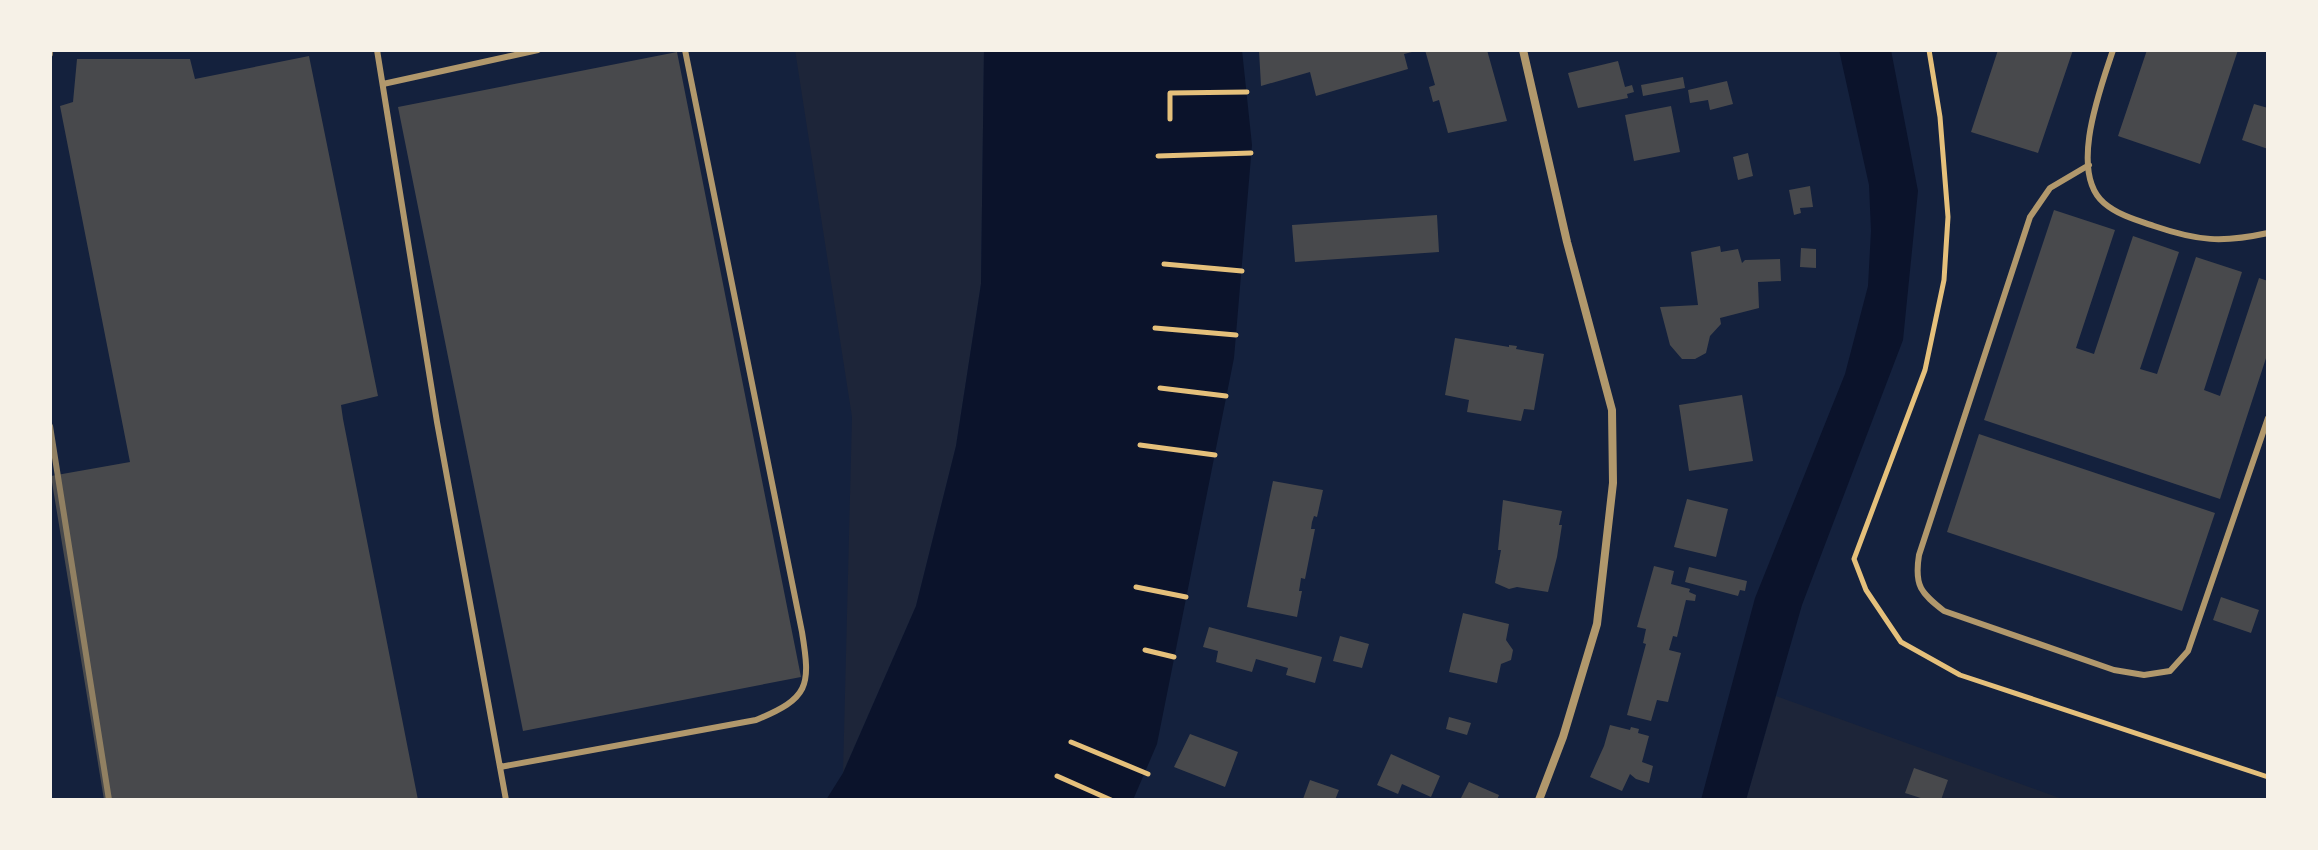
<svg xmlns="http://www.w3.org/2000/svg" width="2318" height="850" viewBox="0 0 2318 850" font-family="'Varela Round',sans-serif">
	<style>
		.green { fill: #1d2539 }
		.water { fill: #0b132b }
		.building { fill: #48494c }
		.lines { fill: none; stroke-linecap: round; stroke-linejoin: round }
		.path { stroke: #e5c07b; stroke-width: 5 }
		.service { stroke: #b1986c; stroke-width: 6 }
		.minor { stroke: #b1986c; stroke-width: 8 }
		.rail { stroke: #918062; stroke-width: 6 }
	</style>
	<rect width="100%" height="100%" fill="#14213d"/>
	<path class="green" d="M795,50L984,51L981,284L956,446L916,606L843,773L852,417Z
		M1776,696L2065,800H1746Z"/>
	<path class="water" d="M984,50H1242L1252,145L1234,358L1157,744L1133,800H826L843,773L916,606L956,446L981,284Z
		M1839,50H1891L1918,191L1903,340L1802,605L1746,800H1701L1755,598L1845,374L1868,286L1871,231L1869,185Z"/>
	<path class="building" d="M1259,50H1415L1416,51L1404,54L1408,69L1316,96L1310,72L1261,86Z
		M1425,50H1487L1507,121L1448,133L1439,100L1433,102L1429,87L1435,85Z
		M1998,50H2073L2038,153L1971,132Z
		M2147,50H2238L2200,164L2118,136Z
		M677,52L801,677L523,731L398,107Z
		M309,56L378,396L341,405L343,419L418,800H104L51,476L130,462L60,106L73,102L77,59H190L195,79Z
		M1618,61L1625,87L1632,85L1634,92L1627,94L1628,98L1578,108L1568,73Z
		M1683,77L1685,88L1643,96L1641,85Z
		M1727,81L1733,104L1710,110L1708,100L1690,103L1688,90Z
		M2254,104L2268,108V149L2242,140Z
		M1671,106L1680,152L1634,161L1625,115Z
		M1748,153L1753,176L1738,180L1733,157Z
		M1810,186L1813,207L1800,208L1801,213L1794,215L1789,190Z
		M2054,210L2115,230L2076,348L2094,354L2133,236L2179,252L2140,369L2157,374L2196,257L2242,272L2204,390L2220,396L2259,278L2268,281V352L2220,499L1984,420Z
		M1437,215L1439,252L1295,262L1292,225Z
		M1720,246L1721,252L1738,249L1742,263L1745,260L1780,259L1781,281L1758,282L1759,308L1720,318L1721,324L1710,336L1706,353L1695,359H1682L1670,345L1660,307L1698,305L1691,252Z
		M1801,248L1816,249V268L1800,267Z
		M1455,338L1509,347V345L1517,346L1516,349L1544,354L1534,410L1524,409L1521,421L1467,412L1469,400L1445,395Z
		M1742,395L1753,461L1689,471L1679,405Z
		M1979,434L2215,513L2182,611L1947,532Z
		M1273,481L1323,490L1317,517L1314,516L1312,522L1311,529H1315L1305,579L1301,578L1300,585L1299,591H1302L1297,617L1247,607Z
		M1687,499L1728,509L1716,557L1674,547Z
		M1503,500L1562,511L1559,525H1562L1557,557L1548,592L1517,587L1509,589L1495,583L1501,550H1498Z
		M1654,566L1674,571L1671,584L1690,589L1689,592L1696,595L1695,601L1686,600L1677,637L1673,636L1669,650L1681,653L1668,702L1657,700L1651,721L1627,715L1646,644L1643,643L1646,629L1637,627Z
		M1689,567L1747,581L1745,591L1740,590L1738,596L1685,582Z
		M2221,597L2259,610L2251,633L2213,620Z
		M1463,613L1509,624L1506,640L1513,650L1511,660L1501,664L1497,683L1449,672Z
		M1209,627L1322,657L1315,683L1286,675L1288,668L1256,659L1252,672L1216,662L1218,651L1203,647Z
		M1340,636L1369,644L1362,668L1333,661Z
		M1449,717L1471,723L1467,735L1446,729Z
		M1610,725L1630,730L1631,727L1639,729L1638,733L1649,736L1642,762L1653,766L1649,783L1636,779L1630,774L1622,791L1590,777L1604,746Z
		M1190,734L1238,752L1225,787L1174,767Z
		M1391,754L1440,776L1431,797L1402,784L1398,794L1377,785Z
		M1914,768L1948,780L1941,800H1927L1905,793Z
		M1310,780L1339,790L1335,800L1303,799Z
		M1469,782L1499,795L1497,800H1460Z"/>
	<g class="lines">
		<path class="path" d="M1929,50L1940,117L1948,217L1944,280L1925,370L1854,559L1866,590L1901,642L1960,675L2268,777
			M1170,119V93L1247,92
			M1158,156L1251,153
			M1164,264L1242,271
			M1155,328L1236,335
			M1160,388L1226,396
			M1140,445L1215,455
			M1136,587L1186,597
			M1145,650L1174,657
			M1071,742L1148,774
			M1057,776L1111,800"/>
		<path class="service" d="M377,50L437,422L506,800
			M2113,50C2101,87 2068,172 2104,203C2118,215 2136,220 2154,226C2198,241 2222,243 2268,233
			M383,84L538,50
			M2089,165L2050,188L2030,217L1919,555C1914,586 1921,593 1944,611L2114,670L2144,675L2170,671L2188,651L2268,418
			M500,767L756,720C809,698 811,687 802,632L685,50"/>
		<path class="minor" d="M1523,50L1567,242L1612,410L1613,483L1597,624L1563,737L1539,800"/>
		<path class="rail" d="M50,54V50
			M50,426L109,800"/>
	</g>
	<rect width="2318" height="850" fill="none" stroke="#f6f1e7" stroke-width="104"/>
</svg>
